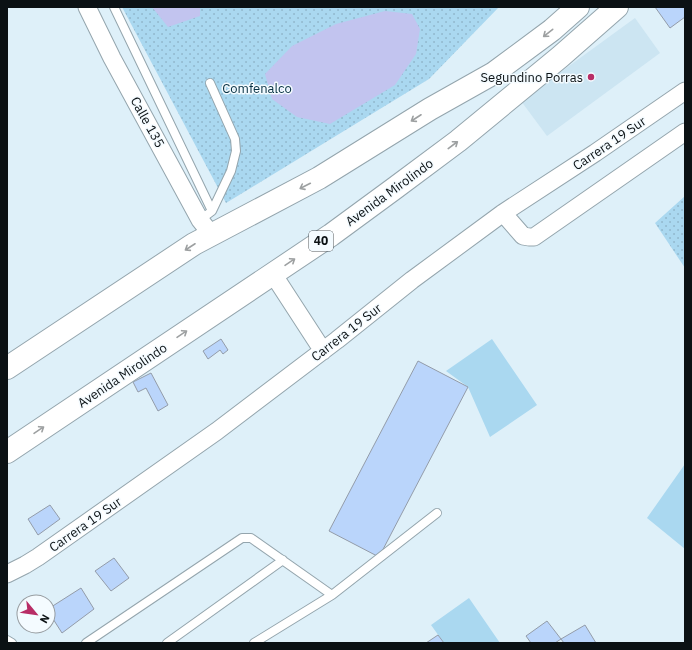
<svg xmlns="http://www.w3.org/2000/svg" width="692" height="650" viewBox="0 0 692 650" font-family="'IBM Plex Sans',sans-serif">
	<style>
		.built { fill: #cce5f2 }
		.green { fill: #aad8f0 }
		.park { fill: url(#park-dots) }
		.water { fill: #c2c4ef }
		.building { fill: #bad5fb; stroke: #939ca9 }
		.lines { fill: none; stroke-linecap: round; stroke-linejoin: round }
		.service-casing { stroke: #94a5ad; stroke-width: 10 }
		.minor-casing { stroke: #94a5ad; stroke-width: 19 }
		.primary-casing { stroke: #94a5ad; stroke-width: 24 }
		.service { stroke: #fff; stroke-width: 8 }
		.minor { stroke: #fff; stroke-width: 17 }
		.primary { stroke: #fff; stroke-width: 22 }
		.oneway { stroke: #9da0a1 }
		.poi-dot { fill: #b82d66; stroke: #f4fbff; stroke-width: 1.5 }
		.labels { text-anchor: middle; stroke-width: 3; stroke-linejoin: round; paint-order: stroke }
		.shield { fill: #f4fbff; stroke: #51575a; stroke-width: 1 }
		.shield-label { font-size: 12px; font-weight: bold; fill: #0b1114 }
		.poi-label { font-size: 13px; fill: #0b1114; stroke: #f4fbff; text-anchor: end }
		.park-label { font-size: 13px; fill: #063143; stroke: #f4fbff }
		.street-label { font-size: 13px; fill: #0b1114; stroke: #f4fbff }
	</style>
	<defs>
		<pattern id="park-dots" width="8" height="8" patternUnits="userSpaceOnUse"><rect width="8" height="8" fill="#aad8f0"/><path d="M2 2h.1M6 6h.1" fill="none" stroke="#91b8cd" stroke-width="1.8" stroke-linecap="round"/></pattern>
	</defs>
	<rect width="100%" height="100%" fill="#def0f9"/>
	<path class="built" d="M635,18L660,53L547,136L521,101Z"/>
	<path class="green" d="M492,339L537,405L490,437L468,387L446,371Z
		M685,464V549L647,518Z
		M469,598L500,643H444L431,625Z"/>
	<path class="park" d="M122,7H499L429,79L226,203Z
		M685,196V268L655,223Z"/>
	<path class="water" d="M152,7H200V16L168,27Z
		M385,11L412,14L420,29L416,54L395,85L330,124L297,117L272,99L265,74L292,46L336,24Z"/>
	<path class="building" d="M655,7H685V17L670,28Z
		M221,339L228,350L223,354L220,350L208,359L203,351Z
		M418,361L468,387L379,557L329,531Z
		M151,373L168,405L158,411L146,388L138,392L133,382Z
		M50,505L60,519L38,535L28,519Z
		M114,558L129,578L111,591L95,571Z
		M81,588L94,609L62,633L48,611V609Z
		M547,621L561,639L555,643H531L526,636Z
		M585,625L596,643H564L561,639Z
		M438,635L444,643H426Z"/>
	<g class="lines">
		<g class="service-casing">
			<path id="service" d="M114,7L212,211L200,220
				M210,83L235,139L236,151L231,171L212,211
				M332,595L437,513
				M7,640L12,643
				M86,643L242,538H251L332,595L254,643
				M167,643L283,560"/>
		</g>
		<g class="minor-casing">
			<path id="minor" d="M87,7L112,58L200,220L212,235
				M503,213L523,236L529,237H534L685,132
				M273,274L323,351
				M7,574L25,565L38,557L217,431L337,340L412,280L503,213L595,153L685,91"/>
		</g>
		<g class="primary-casing">
			<path id="primary" d="M7,368L194,244L319,178L430,109L494,73L552,30L578,7
				M7,452L331,235L395,188L458,141L560,57L617,7"/>
		</g>
		<use href="#service" class="service"/>
		<use href="#minor" class="minor"/>
		<use href="#primary" class="primary"/>
	</g>
	<defs><path id="oneway-shaft" d="M-6 0H5M1.5-3L5.5 0L1.5 3" fill="none" stroke-width="1.6" stroke-linecap="round" stroke-linejoin="round"/></defs>
	<g class="oneway">
		<use href="#oneway-shaft" transform="translate(548 33) rotate(142)"/>
		<use href="#oneway-shaft" transform="translate(416 118) rotate(147)"/>
		<use href="#oneway-shaft" transform="translate(453 145) rotate(-37)"/>
		<use href="#oneway-shaft" transform="translate(305 186) rotate(153)"/>
		<use href="#oneway-shaft" transform="translate(190 247) rotate(147)"/>
		<use href="#oneway-shaft" transform="translate(290 262) rotate(-34)"/>
		<use href="#oneway-shaft" transform="translate(182 334) rotate(-34)"/>
		<use href="#oneway-shaft" transform="translate(39 430) rotate(-34)"/>
	</g>
	<circle class="poi-dot" cx="591" cy="77" r="4"/>
	<g class="labels">
		<rect class="shield" x="309" y="231" width="24" height="20" rx="3"/>
		<g class="shield-label">
			<text x="321" y="245">40</text>
		</g>
		<g class="poi-label">
			<text x="583" y="82">Segundino Porras</text>
		</g>
		<g class="park-label">
			<text x="257" y="93">Comfenalco</text>
		</g>
		<g class="street-label">
			<text transform="translate(148 122) rotate(61)" y="5">Calle 135</text>
			<text transform="translate(609 143) rotate(-34)" y="5">Carrera 19 Sur</text>
			<text transform="translate(389 192) rotate(-36)" y="5">Avenida Mirolindo</text>
			<text transform="translate(346 332) rotate(-38)" y="5">Carrera 19 Sur</text>
			<text transform="translate(122 375) rotate(-34)" y="5">Avenida Mirolindo</text>
			<text transform="translate(85 524) rotate(-35)" y="5">Carrera 19 Sur</text>
		</g>
	</g>
	<rect width="692" height="650" fill="none" stroke="#0b1114" stroke-width="16"/>
	<g transform="translate(36 614) rotate(119)"><circle r="19" fill="#f4fbff" stroke="#979da1"/>
	<path d="M0-3L7 15L0 10L-7 15Z" fill="#b82d66"/>
	<text y="-6" font-size="11" font-weight="bold" text-anchor="middle" fill="#0b1114">N</text>
	</g>
</svg>
